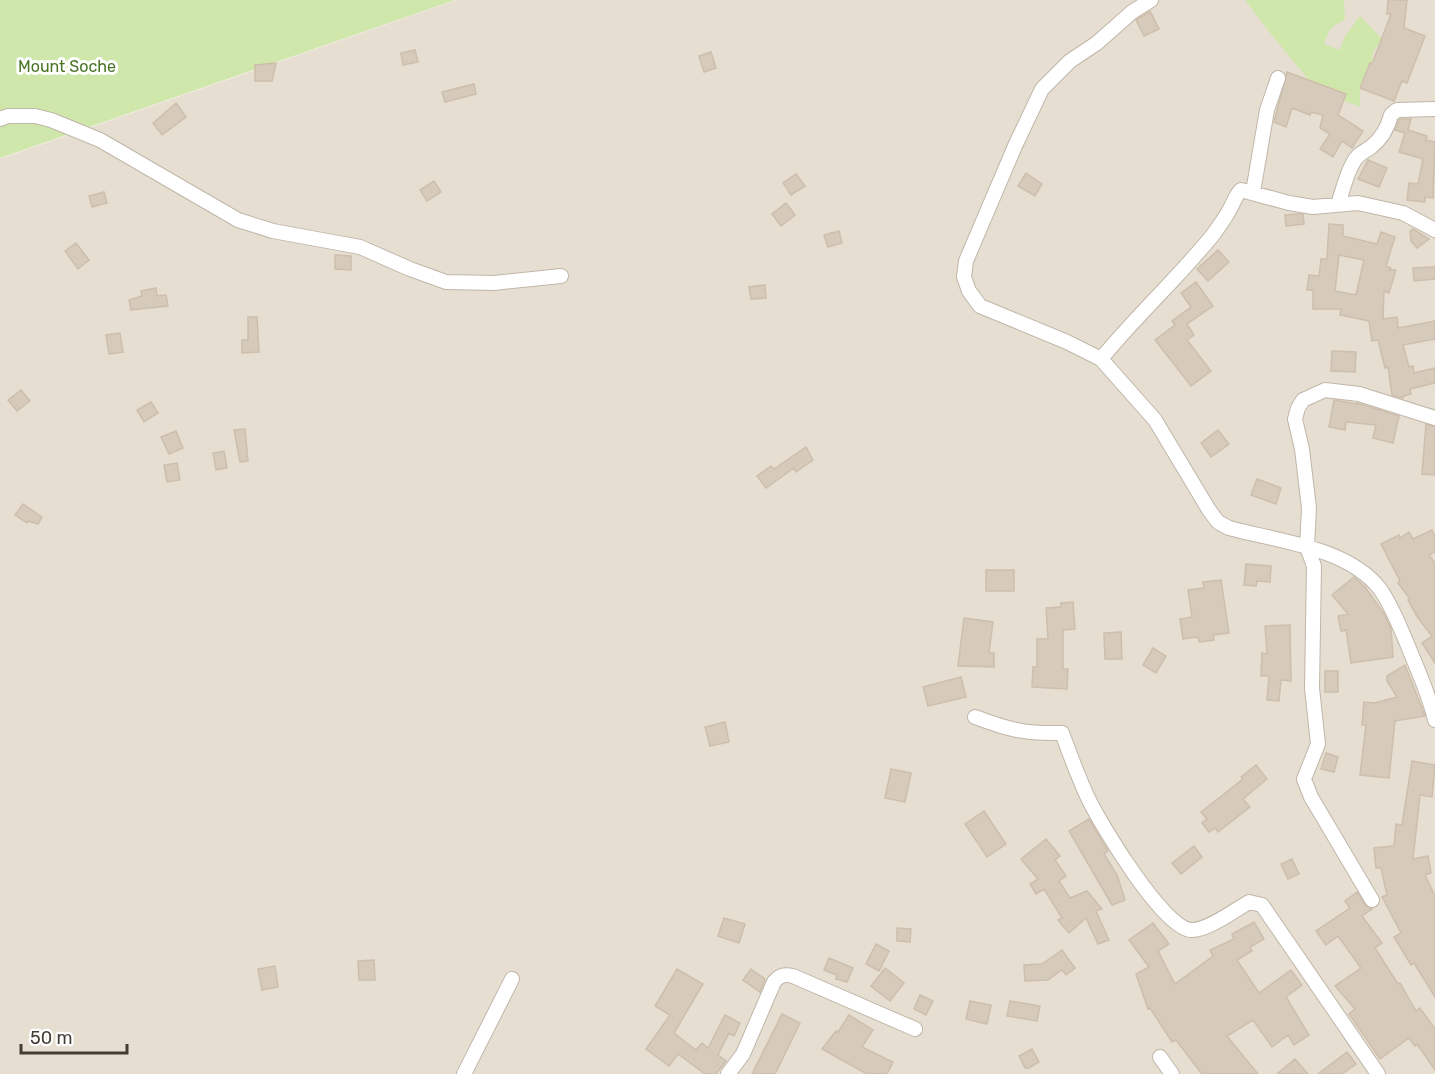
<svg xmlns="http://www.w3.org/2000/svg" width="1435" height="1074" viewBox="0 0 1435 1074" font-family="Rubik,sans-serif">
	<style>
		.residential { fill: #e6ded1 }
		.green { fill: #d0e7ab }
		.building { fill: #d6cabb; stroke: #cebeac; stroke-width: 1.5; fill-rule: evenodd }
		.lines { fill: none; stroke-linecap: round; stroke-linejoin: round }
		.street-casing { stroke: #c0b6a9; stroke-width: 16 }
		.street { stroke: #fff; stroke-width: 14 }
		.labels { text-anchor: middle; stroke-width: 6; stroke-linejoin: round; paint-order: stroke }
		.park-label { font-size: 16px; fill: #4a7527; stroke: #fff }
	</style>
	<rect width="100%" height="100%" fill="#f2ece3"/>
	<path class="residential" d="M457,0H1435V1074H0V159Z"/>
	<path class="green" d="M0,0H455L0,158Z
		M1245,0H1344L1345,19L1330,29L1324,44L1340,50L1344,38L1360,16L1382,39L1373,52L1372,64L1370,63L1360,88V107L1343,100L1336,113L1271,34Z"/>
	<path class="building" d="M1388,0H1407L1404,28L1425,36L1407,83L1402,81L1394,101L1360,88L1370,63L1372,64L1391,14H1387Z
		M1150,11L1159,29L1144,36L1136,20Z
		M415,50L418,62L403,65L401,53Z
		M711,52L716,68L704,72L699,56Z
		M276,63L272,81H255V65Z
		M1287,72L1346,94L1338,115L1363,131L1352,148L1342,141L1333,157L1320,149L1330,134L1320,128L1323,115L1311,112L1310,115L1292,108L1286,127L1274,122Z
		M474,84L476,94L445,102L442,92Z
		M176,103L186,117L162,135L153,123Z
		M1400,119H1411L1408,130L1427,136L1426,140L1435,142L1433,198L1425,197V202L1407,200L1409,183L1418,184L1423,159L1399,152L1405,133L1395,130Z
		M1368,160L1387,168L1379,187L1358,179Z
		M1026,173L1042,184L1035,196L1018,186Z
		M796,174L805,186L791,195L783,183Z
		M434,181L441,192L427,201L420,190Z
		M104,192L107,203L92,207L89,196Z
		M786,203L795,215L781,226L772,214Z
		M1299,214H1303L1304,224L1286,226L1285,215Z
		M1329,224L1343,225V236L1377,244L1381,232L1395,237L1386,266L1391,268L1389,270H1396L1389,293L1384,291L1383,319L1397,317L1398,328L1435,321V339L1403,345L1409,367L1413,366L1414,373L1435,368V383L1410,389L1411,394L1404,396L1403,398L1392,395L1388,367L1385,368L1378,340L1372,341L1369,321L1340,315L1341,309H1313V290H1307L1309,275L1319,276L1321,259H1327ZM1339,255L1364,260L1356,295L1335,291Z
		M1413,229L1429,239L1417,248L1411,241L1410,231Z
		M839,231L842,243L828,247L824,235Z
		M76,243L89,260L78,269L65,251Z
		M1218,250L1229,262L1208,281L1197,269Z
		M335,255L351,256V270L335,269Z
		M1435,267V279L1414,281L1413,268Z
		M1196,282L1213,306L1187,324L1194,335L1187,340L1211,371L1191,386L1155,340L1175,325L1172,321L1191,307L1181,293Z
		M765,285L766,298L751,299L749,287Z
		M156,288L157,296L166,295L168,306L131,310L129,300L142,296L141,291Z
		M248,317H257L259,352L242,353V340H248Z
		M120,333L123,352L109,354L106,335Z
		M1332,351L1356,352L1355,372L1331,371Z
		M21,390L30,401L17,411L8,400Z
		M1334,400L1357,404V403L1399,416L1393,443L1373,438L1376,425L1346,422L1345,430L1329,427Z
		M151,402L158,413L144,422L137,410Z
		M1426,424L1435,427V475L1422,474Z
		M245,429L248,461L240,462L234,430Z
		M1218,430L1229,444L1211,457L1201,443Z
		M176,431L183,448L169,454L161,437Z
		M806,447L813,460L796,472L794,468L766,488L757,476L771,466L774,469Z
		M224,451L227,468L216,470L213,453Z
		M177,463L180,480L167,482L164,465Z
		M1257,479L1281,488L1276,504L1251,495Z
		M23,504L42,517L38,524L28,521L27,523L15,515Z
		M1432,530L1435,537V552L1429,555L1435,563V663L1422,643L1432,636L1418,618L1408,600L1410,599L1398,583L1400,581L1381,544L1399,535L1400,538L1409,532L1413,539Z
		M1246,564L1271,566L1270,582L1257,581L1256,586L1244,585Z
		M986,570H1014V591H986Z
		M1354,577L1365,587L1384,614L1391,629L1393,657L1351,663L1346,630L1341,631L1338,616L1348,614L1332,595Z
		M1221,580L1229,633L1213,635L1214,640L1199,642L1198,637L1183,639L1180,619L1192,617L1188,590L1204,588L1203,582Z
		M1073,602L1075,629L1063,630V669H1068L1067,689L1032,687L1033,667H1037V639H1048L1046,608L1061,607V603Z
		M964,618L993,622L989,653H994V667L958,666Z
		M1290,625L1291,681L1281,680L1279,701L1267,700L1269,676H1261L1262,653L1267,654L1265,626Z
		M1121,632L1122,659H1105L1104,633Z
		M1153,648L1166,656L1156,673L1143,665Z
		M1405,665L1425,716L1395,721L1389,778L1360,775L1366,725H1362L1364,702L1375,703L1397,697L1387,681V676Z
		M1325,671H1338V692H1325Z
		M961,677L966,697L928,706L923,687Z
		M725,722L729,742L710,746L705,727Z
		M1326,753L1338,757L1334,772L1321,769Z
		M1412,761L1435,765L1432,797L1420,795L1413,859L1428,856L1431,873L1425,875L1435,896V997L1414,963L1411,965L1394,937L1401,933L1382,897L1387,895L1381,868H1376L1374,848L1394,846L1396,824L1402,825Z
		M1256,765L1267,779L1243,799L1250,807L1218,832L1215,828L1209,832L1202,823L1207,819L1201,812L1243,779L1241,777Z
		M891,769L911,773L905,802L885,798Z
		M984,811L1006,844L987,857L965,824Z
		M1089,819L1108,851L1104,854L1117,875L1125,900L1112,905L1069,831Z
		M1046,839L1060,856L1055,860L1066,876L1059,881L1070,898L1087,891L1102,909L1096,911L1109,940L1098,944L1086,918L1069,933L1058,920L1062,918L1044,889L1036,894L1030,884L1038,879L1021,859Z
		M1194,846L1202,857L1181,874L1172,863Z
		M1292,859L1299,874L1288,879L1281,864Z
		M1357,892L1365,905L1372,909L1362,916L1382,943L1375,948L1398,984L1400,983L1416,1011L1420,1008L1435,1029V1070L1417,1044L1415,1046L1409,1038L1380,1059L1349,1014L1355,1009L1335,986L1361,968L1338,936L1326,945L1316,931L1350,908L1345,901Z
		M724,918L745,924L739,943L718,936Z
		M1254,922L1264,939L1250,947L1252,951L1237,960L1259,993L1291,970L1302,985L1286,997L1309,1035L1294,1045L1288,1035L1272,1047L1253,1020L1227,1036L1258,1074H1202L1176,1040L1172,1042L1150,1008L1148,1009L1136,974L1149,967L1129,940L1153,923L1169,944L1158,951L1175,984L1213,956L1210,950L1234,939L1232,934Z
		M897,928L911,929L910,942L897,941Z
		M876,944L889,951L879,971L866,964Z
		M1062,950L1075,968L1066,975L1062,970L1048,980L1025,981L1024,965L1042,964Z
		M829,958L853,968L847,982L836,979L837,975L824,970Z
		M374,960L375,980H359L358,961Z
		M275,966L278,987L262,990L258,969Z
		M885,968L904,983L890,1001L871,986Z
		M677,969L703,984L674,1033L696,1050L702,1043L708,1048L725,1015L740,1023L734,1036L729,1033L718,1055L726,1061L716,1074H705L678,1054L669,1066L646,1049L670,1015L655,1006Z
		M751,969L765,979L760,992L743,980Z
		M920,995L933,1001L926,1015L914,1009Z
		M970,1001L991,1005L987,1024L966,1019Z
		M1010,1001L1040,1006L1037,1021L1007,1016Z
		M782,1014L800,1023L775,1074H752Z
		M849,1015L873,1030L862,1047L893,1062L887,1074H867L822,1049L836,1031L838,1032Z
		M1032,1049L1039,1062L1029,1068H1025L1019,1056Z
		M1347,1052L1356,1064L1342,1074H1318Z
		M1295,1059L1308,1074H1277Z"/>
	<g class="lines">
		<g class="street-casing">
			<path id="street" d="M1151,0L1132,12L1097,43L1070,61L1042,89L1015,146L966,261L964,277L969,291L980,306L1067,342L1101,359L1155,420L1209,510L1218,522L1229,528C1276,541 1348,547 1380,589C1392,606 1400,627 1408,646C1418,671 1429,694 1435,720
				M0,119L8,116H35L51,120L100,140L238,220L273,231L360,247L410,269L446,282L494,283L561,276
				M1253,192L1267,110L1278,78
				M1338,204C1343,190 1346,175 1353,163C1357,154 1364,152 1371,147C1381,139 1388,127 1391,115L1397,110L1435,109
				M1101,359C1136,316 1177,279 1212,236C1218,228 1225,218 1230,209C1234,202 1235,196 1241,190L1289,203L1313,207L1358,203L1403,213L1435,230
				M975,717C1010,730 1025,734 1062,733C1070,754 1078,777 1088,798C1101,825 1163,928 1191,930C1207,931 1235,910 1249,902L1262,905L1378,1074
				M1372,900L1311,797L1304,779L1318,744L1312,688L1314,566L1307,547L1309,508L1302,449L1295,419L1298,408L1303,400L1325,390L1359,394L1435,418
				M1160,1057L1172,1074
				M464,1074L512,979
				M728,1074L743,1054L774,982C780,975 784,974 793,976L915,1029"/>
		</g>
		<use href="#street" class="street"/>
	</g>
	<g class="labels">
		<g class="park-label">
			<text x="67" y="72">Mount Soche</text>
		</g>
	</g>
	<path d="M21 1044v9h106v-9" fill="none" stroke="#433c33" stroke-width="3"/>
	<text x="30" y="1044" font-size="18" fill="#433c33" stroke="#ffffff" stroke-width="4.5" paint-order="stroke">50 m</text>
</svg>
